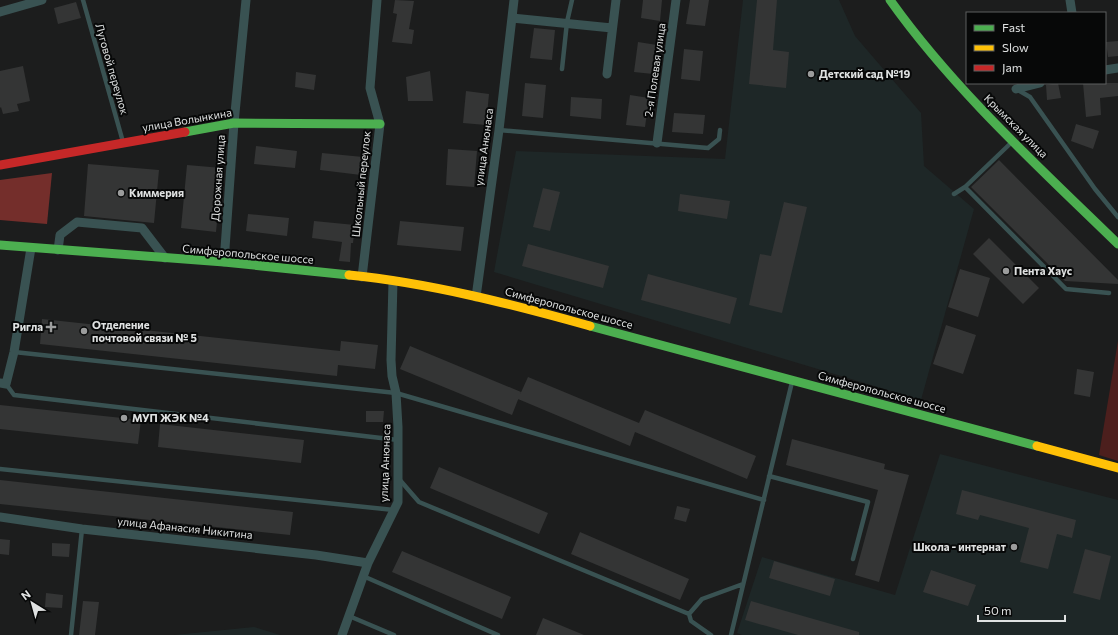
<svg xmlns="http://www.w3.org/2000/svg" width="1118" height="635" viewBox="0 0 1118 635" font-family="Commissioner,sans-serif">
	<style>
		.built { fill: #1e2727 }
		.green { fill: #4c1f1d }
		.forest { fill: #742e2b }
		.building { fill: #343535 }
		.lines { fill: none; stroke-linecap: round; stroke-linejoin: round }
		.lane { stroke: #395252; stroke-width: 4.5 }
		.street { stroke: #395252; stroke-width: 9 }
		.fast { stroke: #4caf50; stroke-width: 9 }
		.slow { stroke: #ffc107; stroke-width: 9 }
		.jam { stroke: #c62828; stroke-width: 9 }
		.poi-dot { fill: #9b9c9c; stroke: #070808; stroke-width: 1.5 }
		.labels { text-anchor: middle; stroke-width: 4; stroke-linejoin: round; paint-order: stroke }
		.street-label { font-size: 11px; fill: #dfe1e1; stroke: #070808 }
		.poi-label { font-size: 11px; font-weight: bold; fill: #dfe1e1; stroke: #070808; text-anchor: start }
	</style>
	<rect width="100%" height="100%" fill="#1c1d1d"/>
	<path class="built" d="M743,0H839L855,36L921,113L924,166L974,209L921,400L494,272L516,151L725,159Z
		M940,454L1118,500V635H742L737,633L762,557L895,595Z
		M254,627L280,635H174Z"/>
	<path class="green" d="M1118,341V461L1099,455Z"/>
	<path class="forest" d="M52,173L47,224L0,220V180Z"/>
	<path class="building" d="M395,0L414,1L409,29L414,30L412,44L392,42L397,14L393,13Z
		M643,0H662L660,21L641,18Z
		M690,0H709L705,26L686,24Z
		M757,0H777L773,50L789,52L786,88L749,84Z
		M76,2L81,18L58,24L54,8Z
		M534,28L555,30L552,60L530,58Z
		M1118,41V56L1108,57L1106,42Z
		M638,42L657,45L653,74L634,72Z
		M684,49L703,51L700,81L681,79Z
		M23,66L30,101L17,104L19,111L3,114L1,107L0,108V71Z
		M430,71L433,101H408L406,77Z
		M296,72L316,75L314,90L295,87Z
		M525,83L546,85L543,118L522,116Z
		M1058,83L1061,98L1047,100L1046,85Z
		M1083,83H1118V96L1100,98L1101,115L1086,117Z
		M466,91L489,94L486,125L463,123Z
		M630,95L649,98L645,127L626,125Z
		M571,97L602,99L601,119L570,116Z
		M674,113L705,115L703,134L672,132Z
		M1076,124L1099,131L1093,149L1071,141Z
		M256,146L297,151L295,168L254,164Z
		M448,149L477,151L474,187L446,185Z
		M322,153L363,157L361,175L320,170Z
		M999,160L1118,280V284L1065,281L971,187Z
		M88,164L159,170L154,223L84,216Z
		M187,165L222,168L216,232L181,228Z
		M543,188L560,192L550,231L533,227Z
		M680,194L730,201L727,219L678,211Z
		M784,202L807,207L782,313L749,305L760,254L771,256Z
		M248,214L289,218L287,236L246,231Z
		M314,221L355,225L353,243H351L350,262L339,261L342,242L312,238Z
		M400,221L464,227L461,251L397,245Z
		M989,238L1039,288L1023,304L973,254Z
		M528,244L609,266L603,288L522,266Z
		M960,269L990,278L978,317L948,307Z
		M648,274L737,298L730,324L641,300Z
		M42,319L340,351L341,341L378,345L375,369L338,365L337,376L40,344Z
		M946,325L976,335L963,374L933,364Z
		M410,346L521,392L512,415L400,369Z
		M1077,369L1094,372L1090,397L1074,394Z
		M528,377L639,423L645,410L756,456L747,479L635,432L630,446L518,399Z
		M0,405L141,420L138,444L0,429Z
		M366,411H384L383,422H366Z
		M160,424L304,440L301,463L158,447Z
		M792,439L885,464L884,469L909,475L879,582L855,575L878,490L786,465Z
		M439,467L548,513L539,534L430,488Z
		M0,480L293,512L290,535L0,504Z
		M962,490L1076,520L1072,538L1057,534L1048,569L1020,562L1029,528L980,515L978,520L956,514Z
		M677,506L690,509L686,522L674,519Z
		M580,532L689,579L680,600L571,554Z
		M0,539L10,540L9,555L0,554Z
		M52,543L70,544L69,557L52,556Z
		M1085,549L1111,556L1100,600L1073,593Z
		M402,551L511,597L502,619L392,572Z
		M774,561L835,579L830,596L769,578Z
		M931,570L976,585L968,606L923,592Z
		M46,593L63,595L62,608L45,607Z
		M83,601L99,602L95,635H79Z
		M751,601L859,632V635H798L745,620Z
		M543,618L584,635H536Z"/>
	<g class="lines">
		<path class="lane" d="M83,0L123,142
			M562,69L567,22L572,0
			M1018,90L1030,97L1095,189L1118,217
			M499,130L708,148L719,139L720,130
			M1013,141L965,187L1066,289L1109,293
			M954,194L965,187
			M14,352L396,393L764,500
			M6,384L14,395L398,440
			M0,469L394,510
			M769,476L868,502L853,559
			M399,479L419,502L689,614L691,621L711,635
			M363,576L498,635
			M689,614L702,599L743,584
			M349,616L394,635
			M71,635L82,529
			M731,635L792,382"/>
		<path class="street" d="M1070,0L1072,13
			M0,12L42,0
			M512,18L612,28
			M1105,70L1118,68
			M607,74L616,0
			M1016,89L1040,83
			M657,143L676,0
			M58,250L60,235L77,222L142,228L165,258
			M224,262L234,123L246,0
			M362,277L380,124L370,88L377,0
			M476,297L499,130L514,0
			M0,383L6,384L14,352L31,248
			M0,517L82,529L316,555L368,563
			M342,635L368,563L398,502V427L396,393L392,376L391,360L393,281"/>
		<path class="fast" d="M890,0C954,90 1039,167 1118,244
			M185,132L234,123L380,124
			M0,245L224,262L349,275
			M590,326L1037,446"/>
		<path class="slow" d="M349,275C430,283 511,304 590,326
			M1037,446L1118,468"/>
		<path class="jam" d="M0,165L185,132"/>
	</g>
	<g class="poi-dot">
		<circle cx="811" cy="74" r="4"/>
		<circle cx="121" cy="193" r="4"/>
		<circle cx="1006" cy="271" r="4"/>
		<path d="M49 321h4v4h4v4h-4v4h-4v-4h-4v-4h4z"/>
		<circle cx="84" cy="331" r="4"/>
		<circle cx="124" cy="418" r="4"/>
		<circle cx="1014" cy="547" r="4"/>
	</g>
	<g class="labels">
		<g class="street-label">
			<text transform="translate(112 69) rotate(74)" y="4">Луговой переулок</text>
			<text transform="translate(655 70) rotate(-82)" y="4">2-я Полевая улица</text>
			<text transform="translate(187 120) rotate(-10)" y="4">улица Волынкина</text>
			<text transform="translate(1016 126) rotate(45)" y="4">Крымская улица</text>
			<text transform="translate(484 147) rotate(-82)" y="4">улица Анюнаса</text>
			<text transform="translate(218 178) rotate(-86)" y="4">Дорожная улица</text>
			<text transform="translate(361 184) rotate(-84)" y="4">Школьный переулок</text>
			<text transform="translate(248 254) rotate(5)" y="4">Симферопольское шоссе</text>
			<text transform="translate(569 308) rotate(15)" y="4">Симферопольское шоссе</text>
			<text transform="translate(882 392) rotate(15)" y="4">Симферопольское шоссе</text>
			<text transform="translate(385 463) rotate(-88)" y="4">улица Анюнаса</text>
			<text transform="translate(185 528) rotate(6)" y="4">улица Афанасия Никитина</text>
		</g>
		<g class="poi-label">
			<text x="819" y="78">Детский сад №19</text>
			<text x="129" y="197">Киммерия</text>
			<text x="1014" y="275">Пента Хаус</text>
			<text x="92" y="329">Отделение<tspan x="92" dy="13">почтовой связи № 5</tspan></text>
			<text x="43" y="331" text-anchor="end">Ригла</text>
			<text x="132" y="422">МУП ЖЭК №4</text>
			<text x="1006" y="551" text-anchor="end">Школа - интернат</text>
		</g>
	</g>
	<rect x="966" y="12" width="140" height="72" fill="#070808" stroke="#5d5f5f"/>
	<rect x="974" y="25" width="20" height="6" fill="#4caf50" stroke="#5d5f5f"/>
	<text x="1002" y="32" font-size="12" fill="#dfe1e1">Fast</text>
	<rect x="974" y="45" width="20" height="6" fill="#ffc107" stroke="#5d5f5f"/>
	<text x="1002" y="52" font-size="12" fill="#dfe1e1">Slow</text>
	<rect x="974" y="65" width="20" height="6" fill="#c62828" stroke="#5d5f5f"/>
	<text x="1002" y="72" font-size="12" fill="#dfe1e1">Jam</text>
	<g transform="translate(32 603) rotate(323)" stroke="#070808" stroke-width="3" paint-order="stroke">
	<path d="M0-3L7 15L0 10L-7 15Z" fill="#dfe1e1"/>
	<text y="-6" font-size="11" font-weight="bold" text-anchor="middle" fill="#dfe1e1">N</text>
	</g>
	<path d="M978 615v6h87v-6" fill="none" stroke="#dfe1e1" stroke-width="2"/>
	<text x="984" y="615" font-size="12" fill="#dfe1e1" stroke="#070808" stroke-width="3" paint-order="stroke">50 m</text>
</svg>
